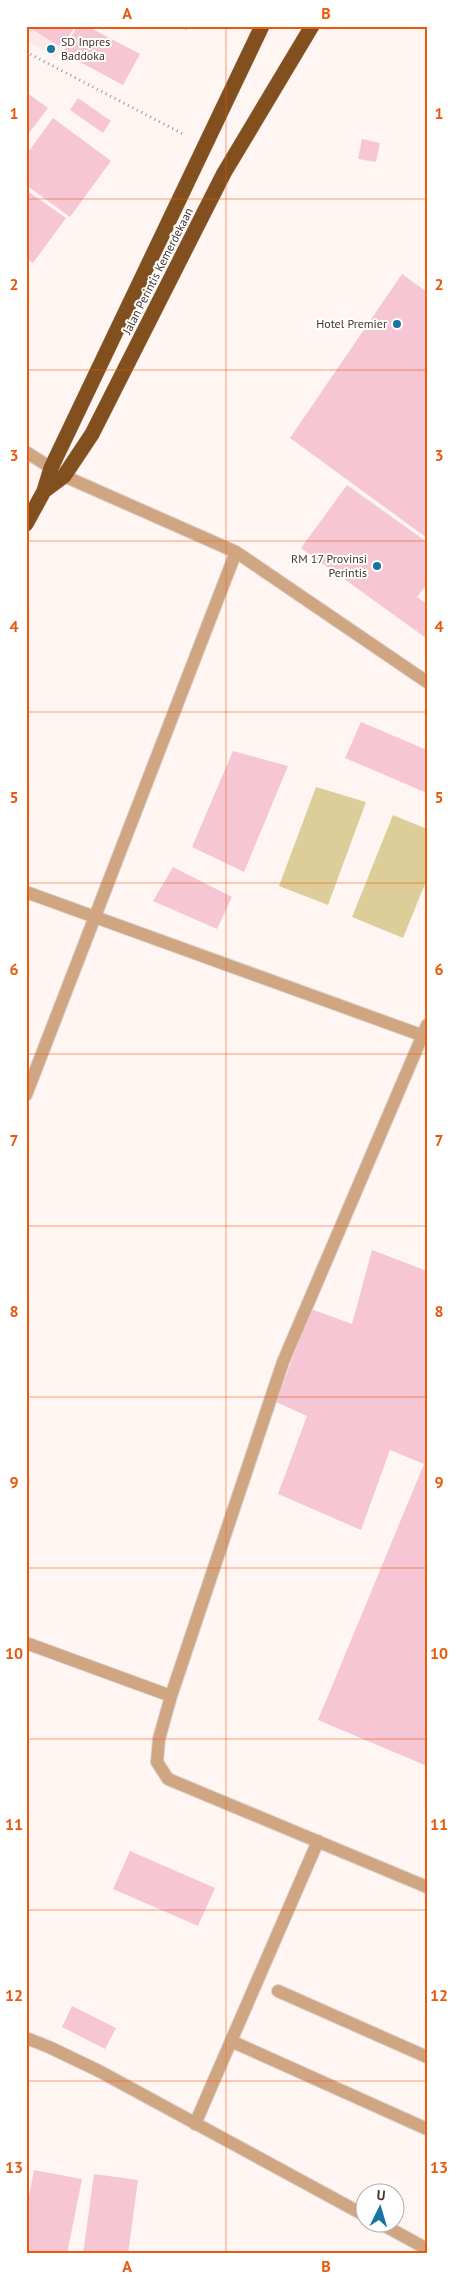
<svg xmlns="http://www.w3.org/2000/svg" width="453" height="2280" viewBox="0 0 453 2280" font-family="'PT Sans',sans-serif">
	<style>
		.built { fill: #fee8e4 }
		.park { fill: #ddcd99 }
		.building { fill: #f6c6d4 }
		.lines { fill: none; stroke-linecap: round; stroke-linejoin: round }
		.minor-casing { stroke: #ddd3d1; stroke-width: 14 }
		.highway-casing { stroke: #ddd3d1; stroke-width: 16 }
		.path { stroke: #a39694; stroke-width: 3; stroke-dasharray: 1 4; stroke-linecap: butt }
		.minor { stroke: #d0a682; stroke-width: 12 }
		.highway { stroke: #82501e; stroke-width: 15 }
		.grid { fill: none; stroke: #e8590c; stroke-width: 1; stroke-opacity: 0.55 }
		.poi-dot { fill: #1576a3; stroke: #fff; stroke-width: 2 }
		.labels { text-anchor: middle; stroke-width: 4; stroke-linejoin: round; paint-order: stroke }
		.poi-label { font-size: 12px; fill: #443330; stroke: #fff; text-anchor: end }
		.street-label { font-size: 12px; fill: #443330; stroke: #fff }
		.neatline { fill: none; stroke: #e8590c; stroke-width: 2 }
		.grid-label { font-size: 16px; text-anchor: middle; font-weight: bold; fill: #e8590c }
	</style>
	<rect width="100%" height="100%" fill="#fff6f4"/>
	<path class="built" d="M26,26H74L56,58L26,40Z"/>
	<path class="park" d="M316,787L366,802L328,905L279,886Z
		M393,815L427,829V879L403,938L352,917Z"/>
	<path class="building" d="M27,26H75L62,48Z
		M77,26H87L140,54L123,85L63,53Z
		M26,92L48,108L26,137Z
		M78,98L111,121L103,133L70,110Z
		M53,118L111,161L70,217L26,185V155Z
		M362,139L380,143L376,162L358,159Z
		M26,190L66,218L33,263L26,258Z
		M402,274L427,292V538L290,438Z
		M347,485L427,542V584L417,597L427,604L426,638L301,548Z
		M361,722L427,750V793L345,758Z
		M233,751L288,766L244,872L192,847Z
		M173,867L232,897L217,929L153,901Z
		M372,1250L427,1271V1766L318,1720L424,1464L390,1450L361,1530L278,1494L307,1416L276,1402L311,1309L352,1324Z
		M130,1851L215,1888L198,1926L113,1889Z
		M72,2006L116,2028L105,2049L62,2027Z
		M34,2170L82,2179L67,2254H26V2211Z
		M94,2174L138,2180L128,2254H83Z"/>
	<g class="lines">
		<g class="minor-casing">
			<path id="minor" d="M26,452L64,476L236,552L427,682
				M26,892L421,1035
				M26,1095L236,552
				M26,1643L171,1696L283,1362L427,1025
				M171,1696L159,1739L157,1762L168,1779L427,1887
				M278,1991L427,2057
				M26,2038L49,2047L99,2071L366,2216
				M231,2041L427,2129
				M195,2124L318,1841
				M378,2222L427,2249"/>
		</g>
		<g class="highway-casing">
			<path id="highway" d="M44,491L51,468L262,26
				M26,524L44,491L64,476L92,434L224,173L312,26"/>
		</g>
		<path class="path" d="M185,29L188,26
			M26,52L185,135"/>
		<use href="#minor" class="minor"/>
		<use href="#highway" class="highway"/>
	</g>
	<path class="grid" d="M226,26V2254M26,199H427M26,370H427M26,541H427M26,712H427M26,883H427M26,1054H427M26,1226H427M26,1397H427M26,1568H427M26,1739H427M26,1910H427M26,2081H427"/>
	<g class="poi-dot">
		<circle cx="51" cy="49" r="5"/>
		<circle cx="397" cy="324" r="5"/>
		<circle cx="377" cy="566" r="5"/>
	</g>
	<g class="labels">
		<g class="poi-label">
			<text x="61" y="46" text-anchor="start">SD Inpres<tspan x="61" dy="14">Baddoka</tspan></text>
			<text x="387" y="328">Hotel Premier</text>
			<text x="367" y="563">RM 17 Provinsi<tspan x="367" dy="14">Perintis</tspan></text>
		</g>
		<g class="street-label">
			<text transform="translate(158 271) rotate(-63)" y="4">Jalan Perintis Kemerdekaan</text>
		</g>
	</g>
	<rect width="453" height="2280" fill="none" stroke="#ffffff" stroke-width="55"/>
	<g transform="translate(380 2208) rotate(5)"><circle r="24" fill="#ffffff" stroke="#b4adac"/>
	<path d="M0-4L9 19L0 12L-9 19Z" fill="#1576a3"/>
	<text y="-8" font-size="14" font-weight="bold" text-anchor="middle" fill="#443330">U</text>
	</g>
	<rect x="28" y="28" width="398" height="2224" class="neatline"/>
	<g class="grid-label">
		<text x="127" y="19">A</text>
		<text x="326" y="19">B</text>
		<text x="14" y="119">1</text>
		<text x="439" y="119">1</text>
		<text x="14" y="290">2</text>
		<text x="439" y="290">2</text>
		<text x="14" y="461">3</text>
		<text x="439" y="461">3</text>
		<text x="14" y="632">4</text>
		<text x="439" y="632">4</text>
		<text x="14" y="803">5</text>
		<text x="439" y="803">5</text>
		<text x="14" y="975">6</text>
		<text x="439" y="975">6</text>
		<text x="14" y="1146">7</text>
		<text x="439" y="1146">7</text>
		<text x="14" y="1317">8</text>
		<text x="439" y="1317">8</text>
		<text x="14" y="1488">9</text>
		<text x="439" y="1488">9</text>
		<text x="14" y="1659">10</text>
		<text x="439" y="1659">10</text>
		<text x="14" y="1830">11</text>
		<text x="439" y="1830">11</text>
		<text x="14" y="2001">12</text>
		<text x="439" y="2001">12</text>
		<text x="14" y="2173">13</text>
		<text x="439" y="2173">13</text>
		<text x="127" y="2272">A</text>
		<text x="326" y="2272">B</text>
	</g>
</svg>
